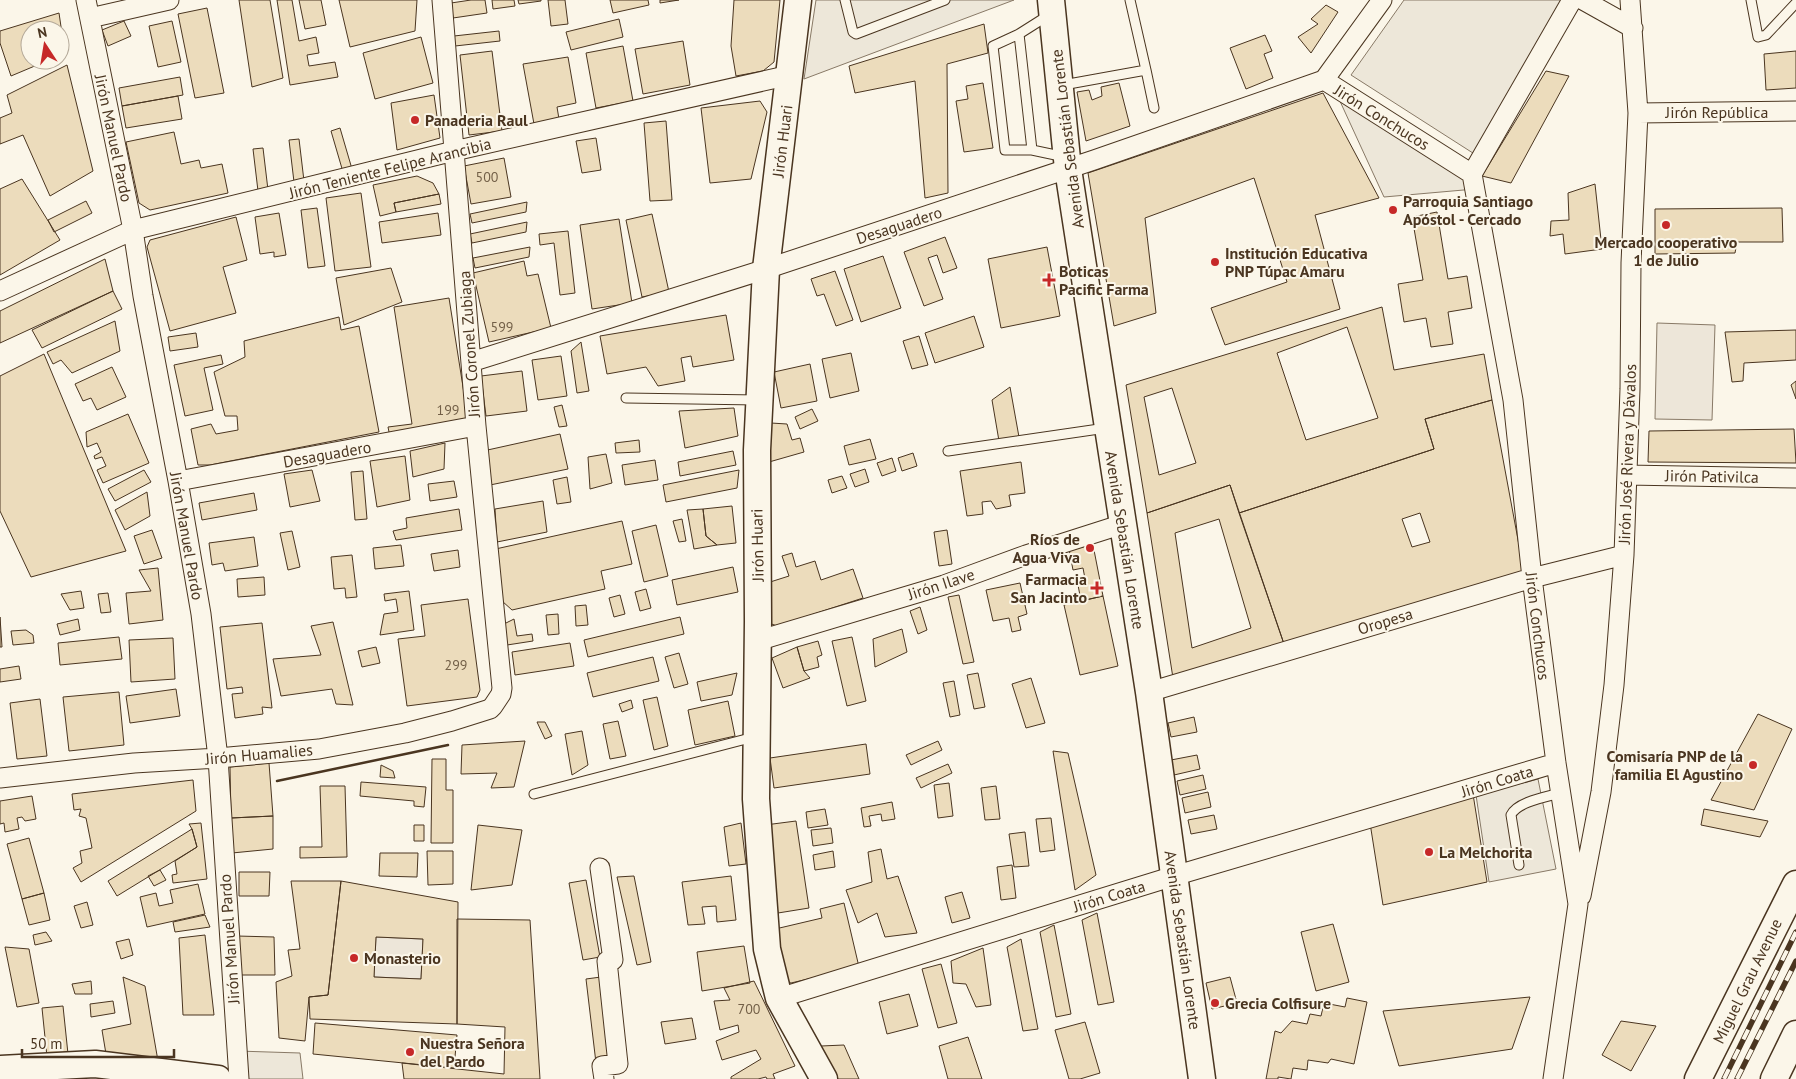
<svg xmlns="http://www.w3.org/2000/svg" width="1796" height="1079" viewBox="0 0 1796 1079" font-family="'PT Sans',sans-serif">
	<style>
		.green { fill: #ede6d9; stroke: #887966 }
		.parking { fill: #ede7d9; stroke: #887966 }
		.building { fill: #ecdcbc; stroke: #4a3520; fill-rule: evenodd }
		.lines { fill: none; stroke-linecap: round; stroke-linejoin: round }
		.lane-casing { stroke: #4a3520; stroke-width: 11 }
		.street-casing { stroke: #4a3520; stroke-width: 21 }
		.secondary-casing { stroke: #4a3520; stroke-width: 29 }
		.lane { stroke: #fbf6e9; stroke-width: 9 }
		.street { stroke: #fbf6e9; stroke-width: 19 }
		.secondary { stroke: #fbf6e9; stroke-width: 26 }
		.rail-casing { stroke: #4a3520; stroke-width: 5.5 }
		.rail { stroke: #fbf6e9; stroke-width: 4; stroke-dasharray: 11; stroke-linecap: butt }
		.wall { stroke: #4a3520; stroke-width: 2.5 }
		.poi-dot { fill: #c62828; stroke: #fbf6e9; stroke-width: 2 }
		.labels { text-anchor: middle; stroke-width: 4; stroke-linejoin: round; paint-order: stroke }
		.number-label { font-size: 14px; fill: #725f47 }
		.street-label { font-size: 16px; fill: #4a3520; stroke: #fbf6e9 }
		.poi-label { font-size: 16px; font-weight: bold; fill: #4a3520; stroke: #fbf6e9; text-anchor: start }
	</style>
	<rect width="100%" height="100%" fill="#fbf6e9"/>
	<path class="green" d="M1657,323L1715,325L1712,420L1655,419Z
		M376,937L423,939L421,979L374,977Z"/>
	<path class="parking" d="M816,0H1014L804,79Z
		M1404,0H1564L1476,155L1351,75Z
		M1333,86L1472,174L1475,189L1384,197Z
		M1538,779L1556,869L1489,882L1476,795Z
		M237,1051L300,1053L303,1079H239Z"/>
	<path class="building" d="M239,0H270L283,78L252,87Z
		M277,0H292L299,41L316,37L319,53L307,55L309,66L335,62L338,77L290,85Z
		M299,0H321L326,25L305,29Z
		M339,0H417L415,31L350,47Z
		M471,0H485L487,13L453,18L451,3Z
		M492,0H514L515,6L493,9Z
		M518,0H541V1L519,4Z
		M548,0H565L568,24L551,26Z
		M610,0H648L649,5L613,13Z
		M660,0H679L660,3Z
		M734,0H780L774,62L763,71L736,76L731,46Z
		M1326,5L1338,12L1311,53L1298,37L1318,24L1311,19Z
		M207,8L224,93L195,98L178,14Z
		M59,13L65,54L60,56V30H30V60H49L11,76L0,43V31Z
		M619,19L623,37L571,50L566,32Z
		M124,21L131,36L108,46L102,30Z
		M172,21L181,62L158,67L149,26Z
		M984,24L988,53L947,64L948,193L925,198L915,81L855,93L849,66Z
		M499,31L500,41L455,46L454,36Z
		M1265,35L1272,51L1264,54L1273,78L1246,89L1230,48Z
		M421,37L433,83L375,99L363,53Z
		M683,41L690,85L643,94L635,49Z
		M623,46L633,101L596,108L586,53Z
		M492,51L502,131L469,135L460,55Z
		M1796,51V88L1766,90L1764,54Z
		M568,57L576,103L557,107L559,119L534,124L523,64Z
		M67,65L93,171L50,196L23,135L0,144V118L12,113L7,95Z
		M1546,71L1569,76L1511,183L1482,176Z
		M180,77L183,95L122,106L119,88Z
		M983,83L993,148L964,152L956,101L968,99L966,86Z
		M1119,83L1130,126L1086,141L1077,92L1089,90L1092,100L1102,96L1101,87Z
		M1323,93L1379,198L1315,215L1340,309L1225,345L1211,308L1287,282L1254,178L1145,218L1156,313L1114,326L1088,173Z
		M434,95L440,138L397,150L391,103Z
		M178,96L182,119L126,128L122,106Z
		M760,101L767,112L751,179L710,183L701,108Z
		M666,121L672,200L650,201L644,123Z
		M340,128L352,169L343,172L331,131Z
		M174,132L181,164L199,160L201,168L222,164L228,193L150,210L139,203L126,142Z
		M596,138L601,170L582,173L576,141Z
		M299,139L304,181L294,182L289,140Z
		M263,148L268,190L258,191L253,149Z
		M504,158L511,197L471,204L464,166Z
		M417,176L433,183L439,194L394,203L396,212L380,216L373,185Z
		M22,179L60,240L0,275V189Z
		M1595,184L1602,249L1565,254L1563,234L1550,236L1551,221L1569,220L1568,193Z
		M361,193L371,267L335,271L326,198Z
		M439,194L441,204L396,212L394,203Z
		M86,201L92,213L54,232L48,220Z
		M527,202L526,212L472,223L470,214Z
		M317,208L325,266L308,268L301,210Z
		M1782,208L1783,242H1737L1735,253L1655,254V209Z
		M1437,212L1448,279L1467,276L1472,308L1448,312L1453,344L1431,347L1426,318L1404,322L1398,284L1423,280L1412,217Z
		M279,213L286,255L274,257V252L260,254L255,217Z
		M438,213L441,235L382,243L379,222Z
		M652,214L669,292L642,297L626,220Z
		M236,217L247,260L223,267L236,313L170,331L147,247L150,240Z
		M619,219L632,303L592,309L580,225Z
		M527,222L526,232L472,243L470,234Z
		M568,231L575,293L560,295L554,243L540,245L539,234Z
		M945,237L957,268L943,273L937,255L928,258L943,299L924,306L904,252Z
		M530,247L529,257L475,268L473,258Z
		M1047,247L1060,316L1001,328L988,259Z
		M883,256L901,308L861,322L844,269Z
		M105,259L113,291L0,343V311Z
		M524,261L527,276L538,274L551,328L489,342L473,273Z
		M391,268L402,302L344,325L336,278Z
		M835,271L853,320L836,326L824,294L817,296L811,279Z
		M113,291L122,309L42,348L32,330Z
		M449,298L469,425L390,437L388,427L412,424L394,307Z
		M1382,307L1394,370L1484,354L1492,400L1425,419L1434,449L1239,513L1230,485L1147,513L1126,385ZM1347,327L1378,418L1306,440L1277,353ZM1172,388L1196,463L1159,475L1144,397Z
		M726,315L734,360L693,367L691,356L681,358L685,381L658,386L646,367L607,374L600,336Z
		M974,316L984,347L935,363L925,333Z
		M339,317L341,330L359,326L379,432L210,465H198L191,429L211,424L216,434L238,430L237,416H225L214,372L245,357L244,341Z
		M115,321L120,351L72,373L61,360L53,364L47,352Z
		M1796,330V360L1744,363L1743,381L1732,382L1725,332Z
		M196,333L198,347L170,351L168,337Z
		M919,336L928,365L912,369L903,341Z
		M581,342L589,391L577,393L571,351Z
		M851,353L859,391L830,398L822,359Z
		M44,354L126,551L31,577L0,511V376Z
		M221,355L223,364L204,368L213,410L185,416L174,365Z
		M561,356L567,396L538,400L532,360Z
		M810,364L817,401L781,408L774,372Z
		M112,367L126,397L97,410L91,398L83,401L75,384Z
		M522,371L527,411L486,416L481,376Z
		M1796,381V399L1791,385Z
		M1010,387L1019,437L999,441L992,400Z
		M1492,400L1524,572L1284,644L1239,513L1434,449L1425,419ZM1420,513L1430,542L1412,547L1402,519Z
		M562,405L567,426L559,427L554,407Z
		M734,408L738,436L685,448L679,411Z
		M812,409L818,421L800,429L795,417Z
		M128,414L149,463L103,483L97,470L106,466L102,457L95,459L94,456L101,452L97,443L87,447L86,432Z
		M771,423L787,424L792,440L800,438L804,452L769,462Z
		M1794,429L1796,463L1648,462L1649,431Z
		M560,434L568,469L490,485L483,451Z
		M870,439L876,459L849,465L844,446Z
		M639,440L640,452L616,453L615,443Z
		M445,443L444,469L413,477L410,451Z
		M733,451L736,465L680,476L678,462Z
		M913,453L917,466L902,471L898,458Z
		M606,454L612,483L590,489L588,457Z
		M405,456L410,500L377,507L370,461Z
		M892,458L896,471L882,476L877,463Z
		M655,460L658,480L625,485L622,465Z
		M1021,462L1025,493L1009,495L1011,506L996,509L991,501L982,502L983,514L967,516L960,471Z
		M865,469L869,482L855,487L850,474Z
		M144,470L151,482L115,501L108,489Z
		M312,470L320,501L290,507L284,474Z
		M739,470L737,488L666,502L663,485Z
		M363,471L367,519L355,520L351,472Z
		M842,476L847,488L832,493L828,480Z
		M567,477L571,502L557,504L553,480Z
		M454,481L457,497L430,501L428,484Z
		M1230,485L1284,644L1173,678L1147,513ZM1219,519L1251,628L1192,648L1175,533Z
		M147,492L150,516L125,530L115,510Z
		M254,493L257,510L202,520L199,503Z
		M543,501L547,532L497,542L495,509Z
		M732,506L736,543L717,545L706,536L703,509Z
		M459,509L462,530L396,540L393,531L407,528L406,518Z
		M703,509L706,536L717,545L694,549L687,510Z
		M682,519L686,541L679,542L673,521Z
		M622,521L632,564L601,571L605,589L512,610L502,601L491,550Z
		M656,525L668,576L644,582L632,531Z
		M152,530L162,558L144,564L134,536Z
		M947,530L952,564L939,566L934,532Z
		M292,531L300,567L288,570L280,533Z
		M254,537L258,566L225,571L223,563L212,565L209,543Z
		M401,545L404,566L375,569L373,548Z
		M1093,545L1103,596L1081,601L1078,585L1086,584L1083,568L1073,570L1069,549Z
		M458,550L460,567L434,571L431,554Z
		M792,553L796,567L815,561L821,580L853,569L863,598L777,626L769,623L767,583L789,576L782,556Z
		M352,555L357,597L346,598L345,588L334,589L331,557Z
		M733,567L738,592L677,605L672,580Z
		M158,568L163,620L129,624L126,593L151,591L139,570Z
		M264,577L265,595L238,597L237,579Z
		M1020,583L1027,614L1018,617L1021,630L1012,632L1009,618L993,621L986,590Z
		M646,589L651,608L640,611L635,592Z
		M81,591L84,608L70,610L61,594Z
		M409,591L414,630L380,635L384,614L398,612L396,599L385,601L384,594Z
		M108,593L111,612L101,613L98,594Z
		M620,595L625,614L614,617L609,598Z
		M959,595L974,662L963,664L948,597Z
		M1103,596L1118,666L1080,675L1064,605Z
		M468,599L480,690L477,697L407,706L398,639L425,636L421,605Z
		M586,605L588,625L576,626L575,606Z
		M920,607L927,630L918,634L910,611Z
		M558,614L559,634L548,635L546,615Z
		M0,617L2,647H0Z
		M680,617L684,634L588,657L584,640Z
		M78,619L80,630L60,635L57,624Z
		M514,619L517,636L532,634L533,641L507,645L504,624Z
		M333,622L353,705L336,704L332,689L281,696L273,659L321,655L311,626Z
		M262,623L272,708L262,707L263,714L235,718L232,694L243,693L242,687L227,689L220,627Z
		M902,629L907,652L875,667L873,639Z
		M26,630L33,635L34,643L13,645L11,631Z
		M119,637L122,659L60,665L58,643Z
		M852,637L866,701L847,706L832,641Z
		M173,638L175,679L131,682L129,640Z
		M818,641L822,655L817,657L819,667L804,671L797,647Z
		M570,643L574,666L515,675L512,652Z
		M376,647L380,663L362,667L358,651Z
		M797,647L804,671L810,678L783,688L772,658Z
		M679,653L688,684L674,688L665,657Z
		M653,657L659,681L593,697L587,673Z
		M19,666L21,679L0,682V669Z
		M737,673L732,695L701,701L697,682Z
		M978,673L985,707L974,709L967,675Z
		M1031,678L1045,723L1026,728L1012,684Z
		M954,681L960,715L950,717L943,683Z
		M176,689L180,716L130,723L126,696Z
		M119,692L124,745L69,751L63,697Z
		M657,697L668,746L654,750L643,700Z
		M40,699L47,756L17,759L10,703Z
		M631,700L633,708L622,712L619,704Z
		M728,701L735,736L695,745L688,710Z
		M1758,714L1792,729L1754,810L1711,800Z
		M1194,717L1197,732L1171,737L1168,723Z
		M618,721L626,756L610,759L603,724Z
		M537,722H545L552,736L545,739Z
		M582,731L588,765L572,775L565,734Z
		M525,741L514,787L491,788L497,773L461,774L462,745Z
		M938,741L942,750L911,765L906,755Z
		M866,744L870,774L774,788L770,758Z
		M1053,751L1068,753L1096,875L1075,890Z
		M1197,755L1200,769L1174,775L1171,760Z
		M432,759H446V790H453V843H431Z
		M269,763L273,816L231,818L230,767Z
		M948,764L952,773L921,788L916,778Z
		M381,765L393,771L395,778L380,777Z
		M1203,775L1206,789L1180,795L1177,781Z
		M193,780L196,811L81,882L73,868L82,863L80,851L92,848L86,818L79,816L81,809L74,810L72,794Z
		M361,782L426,787L424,807L414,806V801L360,796Z
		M949,783L953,816L938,818L934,785Z
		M320,786H345L347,857L300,858V847H322Z
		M996,786L1000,819L985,820L981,788Z
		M1208,792L1211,807L1185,813L1182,798Z
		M1473,794L1487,882L1383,905L1370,823Z
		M32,796L36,819L25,821L22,817L17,818L19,829L5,832L4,823L0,824V801Z
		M892,802L895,819L882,821L881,814L869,816L871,826L864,827L861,808Z
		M825,809L828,825L808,828L806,812Z
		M1704,809L1768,821L1760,837L1701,825Z
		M1214,815L1217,829L1191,834L1188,820Z
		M273,816V849L232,853L231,818Z
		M1051,818L1055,850L1040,852L1036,819Z
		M796,821L809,908L778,913L765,825Z
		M201,823L207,879L173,883L172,875L177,874L175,861L197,847L192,829L189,824Z
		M741,823L746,864L729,866L724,827Z
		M414,825H424V841H414Z
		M478,825L522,830L512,885L471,890Z
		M831,828L833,843L813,846L811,830Z
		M192,829L197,847L117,896L108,881Z
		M1025,832L1029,866L1014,867L1009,834Z
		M29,838L44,893L22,899L7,844Z
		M881,849L887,879L898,876L917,933L885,937L877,913L858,923L846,890L872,882L868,852Z
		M427,851H453V884L428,885Z
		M833,851L835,867L815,870L813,855Z
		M380,853H418L417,877L379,876Z
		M1012,865L1016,898L1001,900L997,867Z
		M160,870L166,880L154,886L148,876Z
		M239,872H270L269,896H239Z
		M634,876L651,962L637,965L617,877Z
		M731,876L736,920L717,922L716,906L702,907L705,924L688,925L682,882Z
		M586,880L600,957L583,960L569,883Z
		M291,881H341L328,995L309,997L305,1041L279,1038L276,982L292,976L288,950L300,949Z
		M341,881L458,902L457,1024L310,1019L309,997L328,995ZM376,937L423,939L421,979L374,977Z
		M198,884L205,914L147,927L140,897L156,893L159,906L173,903L170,890Z
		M962,892L970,918L952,923L945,897Z
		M44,893L50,920L29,925L22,899Z
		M87,902L93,925L81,928L74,906Z
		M844,903L859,967L791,983L783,981L771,930L822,918L820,909Z
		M1097,913L1114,1002L1098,1005L1082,920Z
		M205,915L210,927L175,932L173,922Z
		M457,919L530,920L540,1079H404L402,1063L504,1074L505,1027L457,1024Z
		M1333,924L1349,982L1316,991L1301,932Z
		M1054,925L1071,1014L1056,1017L1040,932Z
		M46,932L52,941L35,945L33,935Z
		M205,935L214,1015H183L179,938Z
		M237,936L274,937L275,975H238Z
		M129,939L133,955L121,959L116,942Z
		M1021,939L1038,1029L1023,1031L1007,947Z
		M744,946L750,983L702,991L697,952Z
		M5,947L29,949L39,1003L17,1007Z
		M983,948L991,1005L976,1007L966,984L953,983L951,961Z
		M941,964L957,1023L938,1028L922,969Z
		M123,977L145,986L158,1061L106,1054L102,1030L131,1024Z
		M601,977L611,1061L596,1063L586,979Z
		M1230,977L1237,1003L1212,1009L1206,983Z
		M91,981L92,994H75L72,984Z
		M754,981L795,1066L773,1074L775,1079H767L766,1077L758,1079H731V1077L761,1059L756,1050L722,1060L716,1041L739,1032L738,1025L720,1030L714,1001L730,1000L724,988Z
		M909,994L918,1026L887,1034L879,1002Z
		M1530,997L1512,1049L1399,1066L1383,1011Z
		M1347,998L1367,1002L1354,1064L1331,1059L1328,1063L1308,1060L1307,1070L1293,1068L1291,1079L1278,1077V1079H1266L1275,1031L1281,1033L1292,1021L1307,1024L1310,1014L1321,1016L1324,1003L1345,1007Z
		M113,1001L115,1013L91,1017L90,1004Z
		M63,1006L68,1054L47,1057L42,1008Z
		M692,1018L696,1039L665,1044L661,1022Z
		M1621,1021L1656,1026L1631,1071L1602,1055Z
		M1085,1022L1100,1073L1080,1079H1069L1055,1030Z
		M315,1023L457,1035L454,1068L313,1054Z
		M968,1037L982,1079H948L939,1046Z
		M844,1045L859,1079H835L821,1046Z"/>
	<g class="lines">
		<g class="lane-casing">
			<path id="lane" d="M845,0L853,32L856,34L945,0
				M1751,0L1758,37L1766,35L1796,3
				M1049,15L1019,34L993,46L1005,150H1032L1065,157
				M1019,34L1032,150
				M1146,70L1154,108
				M1063,85L1146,70L1130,0
				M626,398L758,400
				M948,451L1106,428
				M534,794L754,737
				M1519,865L1511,815C1517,802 1546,797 1560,793"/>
		</g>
		<g class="street-casing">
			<path id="street" d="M86,0L133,230L143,296L178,481L201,614L218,758L239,1079
				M1583,0L1633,28
				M90,18L169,0
				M1324,80L1472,174
				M1324,80L1382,0
				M1638,113L1796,111
				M0,291L133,230L454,151L790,75
				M471,362L766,269L1094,160L1324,80
				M1627,475L1796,478
				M178,481L476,426
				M757,641L944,585L1026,555L1123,524
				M1149,692L1532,578L1624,555
				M0,778L134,763L218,758L319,749L405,733L452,721L490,709L493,706L501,694L502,688L476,426L442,0
				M600,868L613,960L607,961L618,1064L602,1066L604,1079
				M1581,896L1601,792L1614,685L1624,555L1630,389L1631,263L1638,113L1630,0
				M779,998L1174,876L1556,763
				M1553,1079L1578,904L1556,763L1532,578L1513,400L1472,174L1572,0"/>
		</g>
		<g class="secondary-casing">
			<path id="secondary" d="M798,0L766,269L757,450L758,621L756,799L767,949L779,998L824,1079
				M1051,0L1068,169L1149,692L1202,1079
				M0,1069L95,1064L218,1079
				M1698,1079L1796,884
				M1774,1079L1796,1034"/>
		</g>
		<use href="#lane" class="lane"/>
		<use href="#street" class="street"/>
		<use href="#secondary" class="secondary"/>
		<g class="rail-casing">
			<path id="rail" d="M1724,1079L1796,932
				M1737,1079L1796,961"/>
		</g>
		<use href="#rail" class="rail"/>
		<path class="wall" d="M277,781L448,745"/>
	</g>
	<g class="poi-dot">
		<circle cx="415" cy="120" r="5"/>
		<circle cx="1393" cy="210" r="5"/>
		<circle cx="1666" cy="225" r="5"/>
		<circle cx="1215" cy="262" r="5"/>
		<path d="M1046.5 272.5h5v5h5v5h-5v5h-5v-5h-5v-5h5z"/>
		<circle cx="1090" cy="548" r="5"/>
		<path d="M1094.5 580.5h5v5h5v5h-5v5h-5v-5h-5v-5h5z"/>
		<circle cx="1753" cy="765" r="5"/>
		<circle cx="1429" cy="852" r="5"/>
		<circle cx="354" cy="958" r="5"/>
		<circle cx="1215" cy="1003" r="5"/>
		<circle cx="410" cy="1052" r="5"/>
	</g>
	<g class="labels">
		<g class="number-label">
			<text x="487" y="182">500</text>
			<text x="502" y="332">599</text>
			<text x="448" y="415">199</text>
			<text x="456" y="670">299</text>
			<text x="749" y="1014">700</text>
		</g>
		<g class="street-label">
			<text x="1717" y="118">Jirón República</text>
			<text transform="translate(1382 117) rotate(32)" y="6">Jirón Conchucos</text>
			<text transform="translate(114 138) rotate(78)" y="6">Jirón Manuel Pardo</text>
			<text transform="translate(1067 139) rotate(-97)" y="6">Avenida Sebastián Lorente</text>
			<text transform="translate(782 141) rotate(-83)" y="6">Jirón Huari</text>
			<text transform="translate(390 168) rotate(-14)" y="6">Jirón Teniente Felipe Arancibia</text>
			<text transform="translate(899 225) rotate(-18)" y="6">Desaguadero</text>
			<text transform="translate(469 344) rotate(-94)" y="6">Jirón Coronel Zubiaga</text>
			<text transform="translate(327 454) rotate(-10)" y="6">Desaguadero</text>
			<text transform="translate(1627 454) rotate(-88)" y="6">Jirón José Rivera y Dávalos</text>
			<text transform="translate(1712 476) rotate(1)" y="6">Jirón Pativilca</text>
			<text transform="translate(187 536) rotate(80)" y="6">Jirón Manuel Pardo</text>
			<text transform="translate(1125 540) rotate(81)" y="6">Avenida Sebastián Lorente</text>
			<text transform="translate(757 545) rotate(-91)" y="6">Jirón Huari</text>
			<text transform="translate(941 584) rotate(-18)" y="6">Jirón Ilave</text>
			<text transform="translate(1385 621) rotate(-17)" y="6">Oropesa</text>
			<text transform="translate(1538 626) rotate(83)" y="6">Jirón Conchucos</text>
			<text transform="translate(259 754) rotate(-5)" y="6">Jirón Huamalies</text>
			<text transform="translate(1497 781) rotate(-17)" y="6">Jirón Coata</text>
			<text transform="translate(1109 896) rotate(-17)" y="6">Jirón Coata</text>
			<text transform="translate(229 939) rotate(-94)" y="6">Jirón Manuel Pardo</text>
			<text transform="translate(1183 940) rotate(82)" y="6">Avenida Sebastián Lorente</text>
			<text transform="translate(1747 981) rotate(-64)" y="6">Miguel Grau Avenue</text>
		</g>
		<g class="poi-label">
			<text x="425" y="126">Panaderia Raul</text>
			<text x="1403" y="207">Parroquia Santiago<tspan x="1403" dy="18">Apóstol - Cercado</tspan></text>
			<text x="1666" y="248" text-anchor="middle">Mercado cooperativo<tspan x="1666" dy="18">1 de Julio</tspan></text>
			<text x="1225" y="259">Institución Educativa<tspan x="1225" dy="18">PNP Túpac Amaru</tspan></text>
			<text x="1059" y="277">Boticas<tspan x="1059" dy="18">Pacific Farma</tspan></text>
			<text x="1080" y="545" text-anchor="end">Ríos de<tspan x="1080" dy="18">Agua Viva</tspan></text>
			<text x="1087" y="585" text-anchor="end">Farmacia<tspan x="1087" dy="18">San Jacinto</tspan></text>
			<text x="1743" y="762" text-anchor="end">Comisaría PNP de la<tspan x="1743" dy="18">familia El Agustino</tspan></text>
			<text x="1439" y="858">La Melchorita</text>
			<text x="364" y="964">Monasterio</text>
			<text x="1225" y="1009">Grecia Colfisure</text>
			<text x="420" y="1049">Nuestra Señora<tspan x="420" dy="18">del Pardo</tspan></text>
		</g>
	</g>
	<g transform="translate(45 45) rotate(348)"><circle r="24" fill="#fbf6e9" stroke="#b4a999"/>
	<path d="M0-4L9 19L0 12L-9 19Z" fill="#c62828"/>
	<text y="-8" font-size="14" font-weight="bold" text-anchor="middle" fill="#4a3520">N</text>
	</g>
	<path d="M22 1049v8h152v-8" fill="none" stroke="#4a3520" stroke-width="2.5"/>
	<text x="30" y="1049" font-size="15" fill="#4a3520" stroke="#fbf6e9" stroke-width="4" paint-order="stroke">50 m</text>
</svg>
